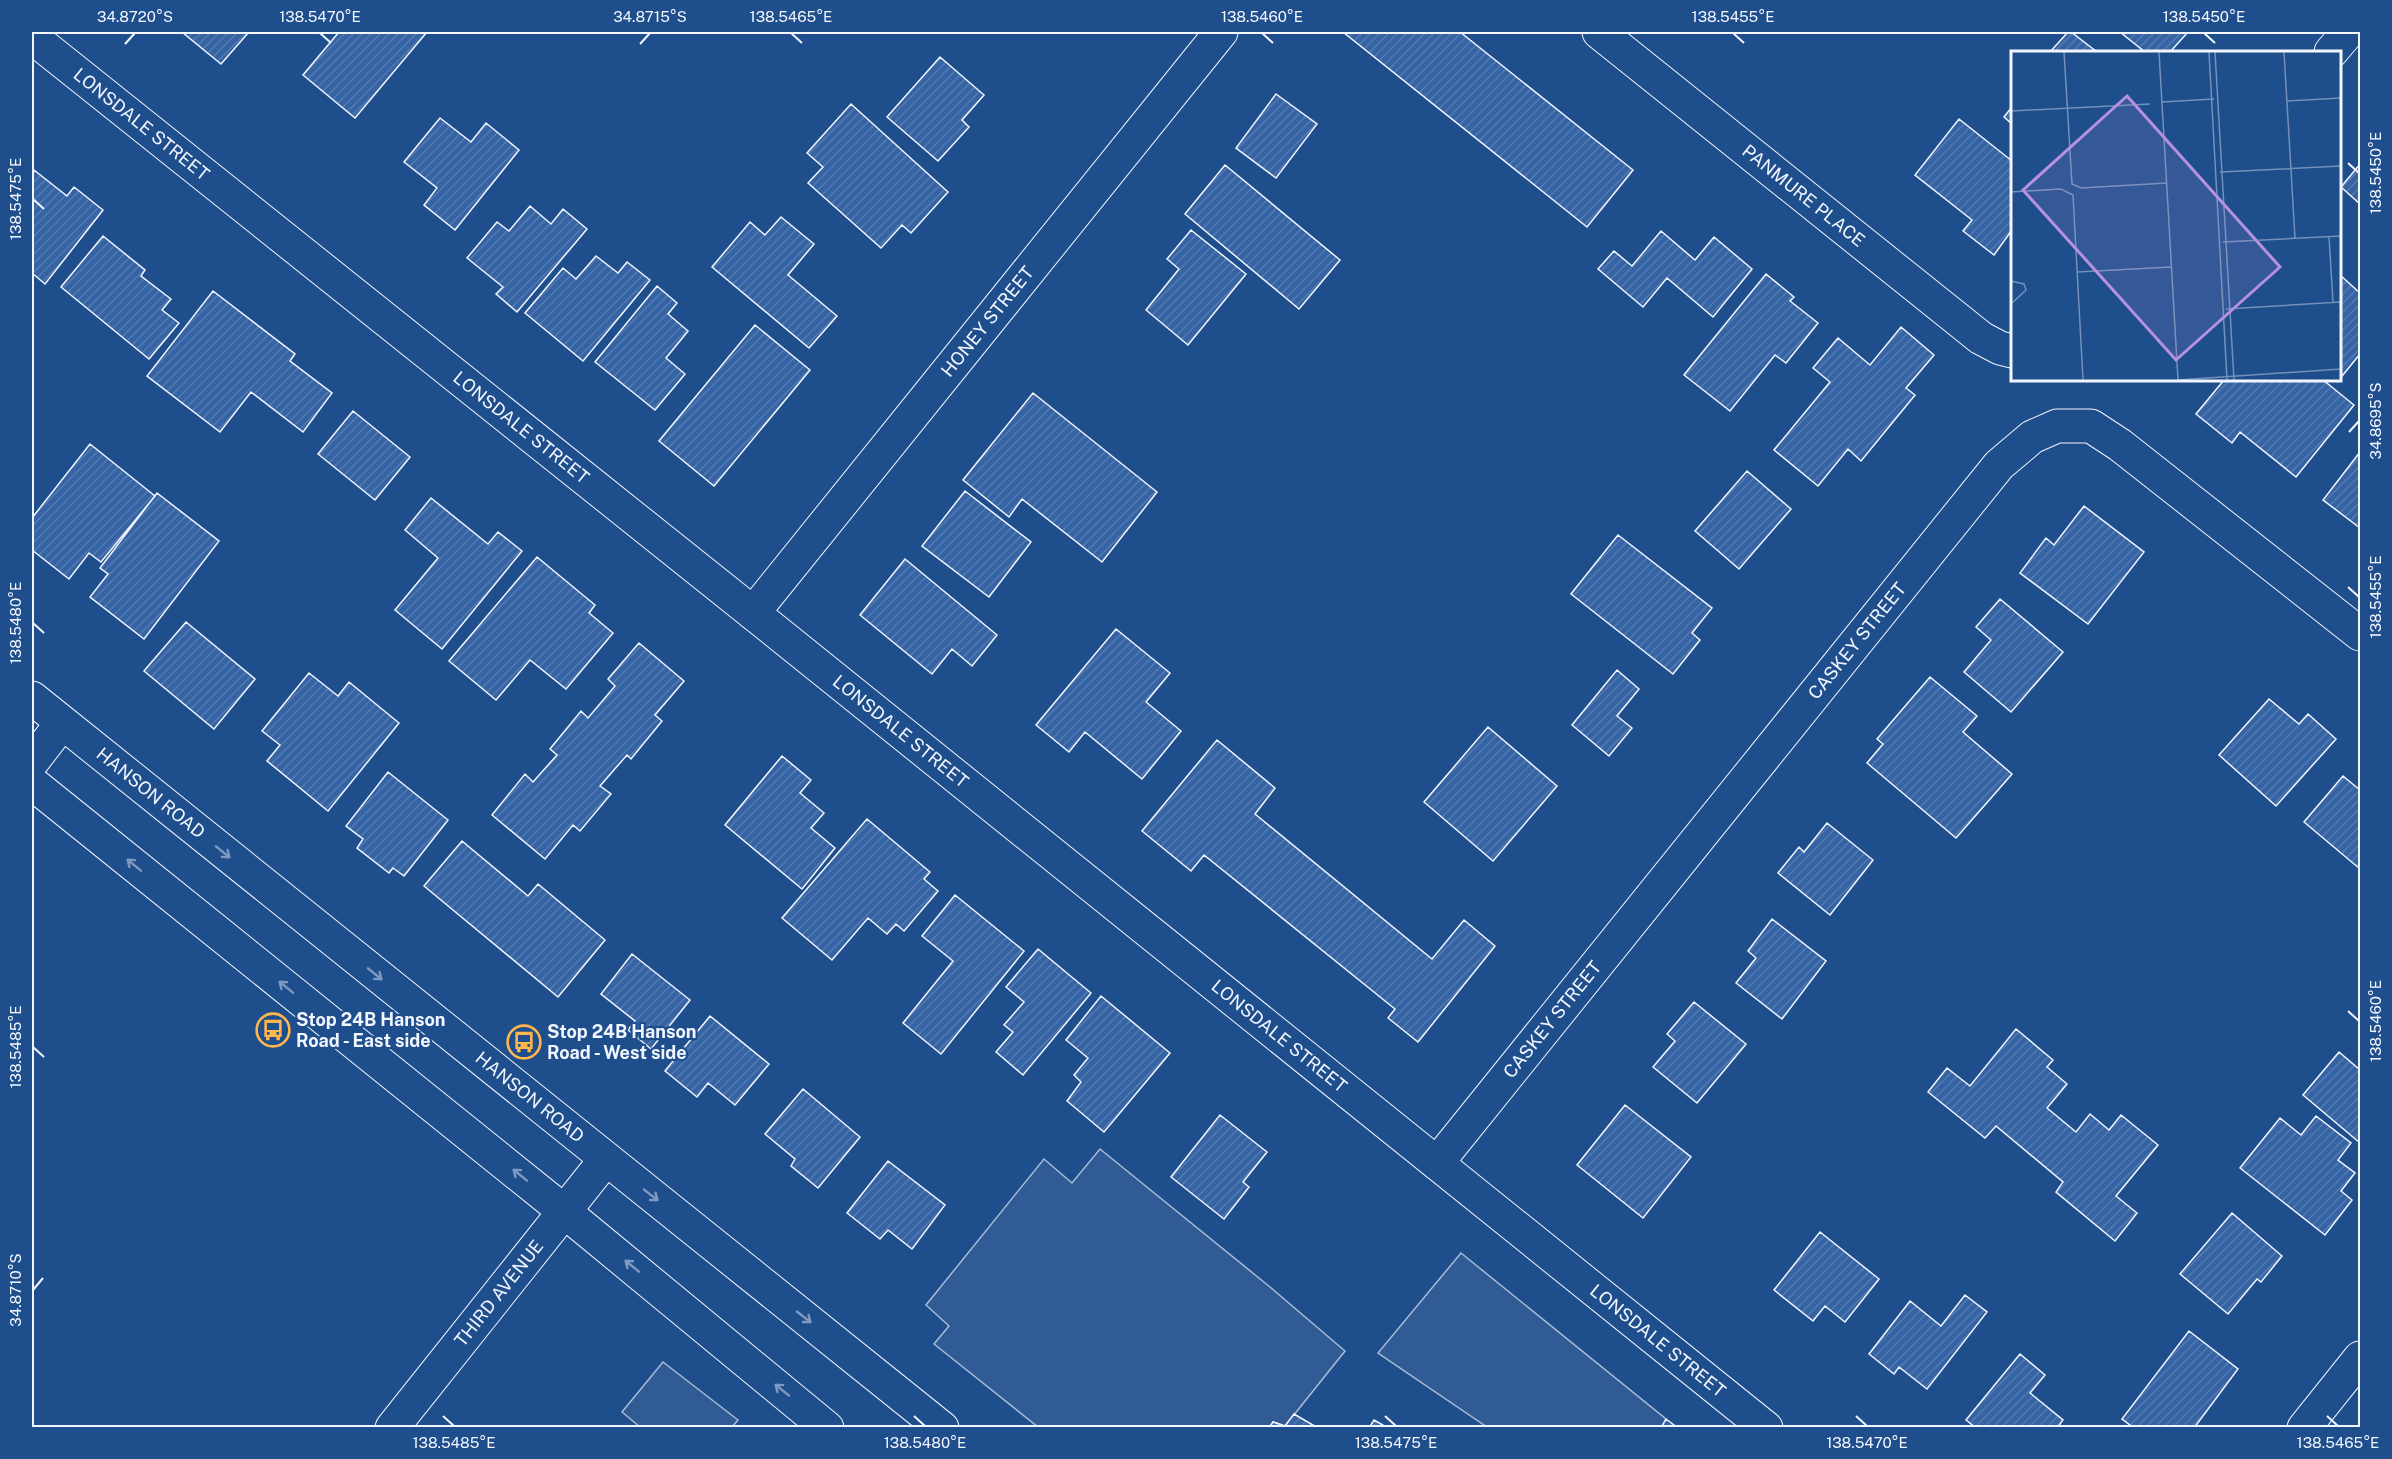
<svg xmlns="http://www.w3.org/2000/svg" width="2392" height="1459" viewBox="0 0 2392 1459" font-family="'Public Sans',sans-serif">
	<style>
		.parking { fill: #305b95; stroke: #a8bbd7; stroke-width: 1.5 }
		.building { fill: url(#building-hatch); stroke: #f2f6ff; stroke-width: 1.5 }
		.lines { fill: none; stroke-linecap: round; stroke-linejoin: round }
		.street-casing { stroke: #f2f6ff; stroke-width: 35 }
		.secondary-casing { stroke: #f2f6ff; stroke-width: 35 }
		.street { stroke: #1f4e8c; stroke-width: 33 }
		.secondary { stroke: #1f4e8c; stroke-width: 33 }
		.oneway { stroke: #7e9ac0 }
		.ticks { fill: none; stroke: #f2f6ff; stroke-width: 2 }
		.labels { text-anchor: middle; stroke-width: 4.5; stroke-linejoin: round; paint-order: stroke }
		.street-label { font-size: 18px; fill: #f2f6ff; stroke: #1f4e8c }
		.poi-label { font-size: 18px; font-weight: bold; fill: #f2f6ff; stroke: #1f4e8c; text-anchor: start }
		.inset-road { fill: none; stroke: #7391ba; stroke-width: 1.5 }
		.view { fill: #b691df; fill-opacity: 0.15; stroke: #b691df; stroke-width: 3 }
		.inset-edge { fill: none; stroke: #f2f6ff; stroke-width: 3 }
		.neatline { fill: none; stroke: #f2f6ff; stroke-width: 2 }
		.ticks-label { font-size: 15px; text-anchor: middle; fill: #f2f6ff }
	</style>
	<defs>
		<pattern id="building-hatch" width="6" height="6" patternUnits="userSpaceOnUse" patternTransform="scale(1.5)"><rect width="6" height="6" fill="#3563a3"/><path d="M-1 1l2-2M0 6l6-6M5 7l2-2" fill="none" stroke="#537ab1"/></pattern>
	</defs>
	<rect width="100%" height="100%" fill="#1f4e8c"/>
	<path class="parking" d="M1100,1149L1270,1287L1345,1351L1285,1426L1273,1422L1269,1428L1038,1427L934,1344L949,1326L926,1305L1044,1159L1072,1183Z
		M1461,1253L1666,1419L1661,1428L1487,1427L1378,1353Z
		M663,1362L738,1420L732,1427H640L622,1412Z"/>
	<path class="building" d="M182,32H249L221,64Z
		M339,32H427L355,118L303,75Z
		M1343,32H1460L1633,170L1587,227Z
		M2068,32H2071L2097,52H2050Z
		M2120,32H2188L2170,52H2145Z
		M940,57L984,95L962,120L969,127L938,161L887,117Z
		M1276,94L1317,124L1276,178L1236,148Z
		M851,104L948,192L911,233L902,225L881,248L808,183L823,167L807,153Z
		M2012,107V124L2004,117Z
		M440,118L471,142L486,123L519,150L455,230L424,205L437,188L404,162Z
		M1959,119L2012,161V230L1994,255L1963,231L1972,220L1915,175Z
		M2360,164V204L2341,187Z
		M1225,165L1340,260L1299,309L1185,214Z
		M34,170L67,196L74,187L103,210L45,284L32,273V174Z
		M530,206L551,224L563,209L587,229L517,312L496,294L503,287L467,258L497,222L509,231Z
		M781,217L814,244L788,275L837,316L809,348L712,267L750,222L765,235Z
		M1191,230L1246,274L1188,345L1146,310L1179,269L1167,259Z
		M1661,231L1695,260L1714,237L1752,269L1713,317L1667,278L1643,307L1598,269L1614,251L1632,266Z
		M103,236L145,270L141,276L171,299L162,310L179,323L149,359L61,287Z
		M596,256L618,273L627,262L650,280L583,361L525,313L563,268L576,279Z
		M1766,274L1794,297L1790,301L1818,323L1786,363L1775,355L1730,411L1684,375Z
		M2340,275L2360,293V354L2338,381Z
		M657,286L677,303L668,314L688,331L666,358L685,374L655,410L595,362Z
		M213,291L295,354L290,361L332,393L303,432L251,392L220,432L147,376Z
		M755,325L810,370L714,486L659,441Z
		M1901,327L1934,355L1906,388L1915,395L1861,461L1848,449L1818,486L1774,450L1830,382L1813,368L1838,338L1870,365Z
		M2224,380H2323L2354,405L2296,477L2240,432L2232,443L2196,414Z
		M1033,393L1157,492L1102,562L1022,499L1009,517L963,480Z
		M353,411L410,457L375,500L318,454Z
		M90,444L155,496L101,562L89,553L69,579L32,550V518Z
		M2360,452V528L2323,500Z
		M1747,471L1791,509L1739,569L1695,531Z
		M965,491L1031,542L989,597L922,546Z
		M157,493L219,541L144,639L90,597L108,574L100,568Z
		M431,498L488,544L498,532L522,551L442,649L395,610L438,558L405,530Z
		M2084,506L2144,552L2088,624L2020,573L2046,538L2054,545Z
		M1618,535L1712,608L1692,633L1700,640L1673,674L1571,594Z
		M537,557L595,605L589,613L613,633L566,689L530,660L496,700L449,661Z
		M905,559L997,635L972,666L952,649L932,674L860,615Z
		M2000,599L2063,652L2011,712L1964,672L1991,640L1976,627Z
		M186,622L255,679L214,729L144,671Z
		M1116,629L1170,673L1146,702L1181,731L1142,779L1085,732L1069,752L1036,725Z
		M639,643L684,681L655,715L662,721L631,759L627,755L600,786L611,794L580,831L573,825L545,859L492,815L525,774L533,782L557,755L550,749L581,711L588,718L615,686L608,679Z
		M1617,670L1639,689L1617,716L1632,728L1609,756L1572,725Z
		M309,673L338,696L349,682L399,723L328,811L267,761L280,745L262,731Z
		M1930,677L1977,716L1963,732L2012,774L1956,838L1867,763L1883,744L1877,739Z
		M2269,699L2299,724L2308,714L2336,739L2276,806L2219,755Z
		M1488,727L1557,786L1493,861L1424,802Z
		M1217,740L1275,788L1255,814L1432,959L1464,920L1495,946L1418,1042L1388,1018L1395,1009L1204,855L1191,871L1142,831Z
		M782,756L811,780L800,793L824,813L811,828L835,848L802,889L725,825Z
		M388,772L448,820L404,876L393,868L389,873L357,848L363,839L346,826Z
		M2343,776L2360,790V869L2304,822Z
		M867,819L930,872L924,879L938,891L904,931L896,924L887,934L868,918L832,960L782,918Z
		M1827,823L1873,860L1830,915L1778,873L1799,847L1804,852Z
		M462,841L528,896L538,884L605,940L558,997L424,886Z
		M955,895L1024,951L941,1054L903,1023L953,961L922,936Z
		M1772,919L1826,961L1782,1019L1736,983L1756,958L1748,951Z
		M1038,949L1091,993L1023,1075L996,1052L1013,1032L1004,1025L1024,1002L1006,987Z
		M632,954L690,1000L651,1049L628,1030L635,1021L601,994Z
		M1101,996L1170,1053L1104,1132L1067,1101L1081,1082L1074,1075L1088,1058L1066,1040Z
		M1694,1002L1746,1044L1697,1103L1653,1067L1675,1041L1667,1034Z
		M710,1016L769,1064L735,1105L708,1083L697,1097L665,1071Z
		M2016,1029L2053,1060L2047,1067L2067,1084L2047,1108L2076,1132L2090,1114L2109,1130L2121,1115L2158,1145L2116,1196L2137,1213L2115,1241L2056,1192L2063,1182L1996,1126L1985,1138L1928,1092L1947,1068L1970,1086Z
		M2339,1052L2359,1069L2360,1067V1143L2303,1095Z
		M803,1089L860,1137L818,1188L791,1166L795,1159L765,1134Z
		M1625,1105L1691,1157L1643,1218L1577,1165Z
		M1220,1115L1267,1152L1243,1182L1249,1187L1224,1219L1171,1177Z
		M2316,1116L2351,1143L2338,1160L2355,1173L2341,1191L2352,1200L2325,1235L2240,1168L2280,1118L2301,1135Z
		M888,1161L945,1205L912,1249L888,1230L880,1239L847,1213Z
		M2232,1213L2282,1256L2261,1282L2257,1279L2228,1314L2180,1274Z
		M1820,1232L1879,1279L1845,1322L1825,1306L1813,1321L1774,1290Z
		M1965,1295L1987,1312L1927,1389L1899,1367L1894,1374L1869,1354L1910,1301L1941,1326Z
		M2189,1331L2238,1369L2194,1428H2134L2122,1419Z
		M2020,1354L2045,1375L2030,1393L2063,1420L2057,1428H1976L1966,1420Z
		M1294,1414L1318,1428H1269L1273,1422L1285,1426Z
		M1666,1419L1678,1428H1661Z
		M1374,1420L1388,1428H1369Z"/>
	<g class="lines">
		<g class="street-casing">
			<g id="street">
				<path id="s1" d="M1599,32L1981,338L2000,348L2012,351"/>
				<path id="s2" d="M32,37L753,613L1766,1428"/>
				<path d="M2331,52L2348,32"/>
				<path id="s3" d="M753,613L1221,32"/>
				<path d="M32,762L62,723"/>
				<path id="s4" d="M1437,1163L1999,465L2032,437L2057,426H2091L2120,445L2360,634"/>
				<path id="s5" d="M392,1428L606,1159"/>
				<path d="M2304,1428L2360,1358"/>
			</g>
		</g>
		<g class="secondary-casing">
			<g id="secondary">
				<path id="s6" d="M32,698L942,1428"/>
				<path d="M32,783L565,1212L827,1428"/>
			</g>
		</g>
		<use href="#street" class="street"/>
		<use href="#secondary" class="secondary"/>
	</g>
	<defs><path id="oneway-shaft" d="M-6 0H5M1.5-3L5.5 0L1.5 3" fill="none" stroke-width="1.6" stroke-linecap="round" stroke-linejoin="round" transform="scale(1.5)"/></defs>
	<g class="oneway">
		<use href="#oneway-shaft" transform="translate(223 852) rotate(39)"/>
		<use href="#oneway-shaft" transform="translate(134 865) rotate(-141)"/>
		<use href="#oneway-shaft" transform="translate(375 974) rotate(39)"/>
		<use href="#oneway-shaft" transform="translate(286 987) rotate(-141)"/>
		<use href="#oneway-shaft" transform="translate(520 1175) rotate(-141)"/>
		<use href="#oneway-shaft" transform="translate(651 1195) rotate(38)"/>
		<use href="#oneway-shaft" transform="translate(632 1266) rotate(-141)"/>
		<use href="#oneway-shaft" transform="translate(804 1317) rotate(38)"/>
		<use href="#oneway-shaft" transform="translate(782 1390) rotate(-141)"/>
	</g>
	<path class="ticks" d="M320,33L331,43M791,33L802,43M1262,33L1273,43M1733,33L1744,43M2204,33L2215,43M125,44L135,33M640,44L650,33M2348,163L2359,173M33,199L44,209M2349,432L2359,421M2348,587L2359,597M33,623L44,633M2348,1011L2359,1021M33,1047L44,1057M33,1290L43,1278M443,1416L454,1426M914,1416L925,1426M1385,1416L1396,1426M1856,1416L1867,1426M2327,1416L2338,1426"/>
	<defs>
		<g id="bus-ring" transform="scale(1.725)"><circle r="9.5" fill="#1f4e8c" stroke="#ffb74d" stroke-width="1.5"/><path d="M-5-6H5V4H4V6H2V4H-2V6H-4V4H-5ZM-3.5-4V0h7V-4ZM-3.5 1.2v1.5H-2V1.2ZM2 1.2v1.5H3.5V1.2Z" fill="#ffb74d"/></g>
	</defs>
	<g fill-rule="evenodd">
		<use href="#bus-ring" x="273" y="1030"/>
		<use href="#bus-ring" x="524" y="1042"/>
	</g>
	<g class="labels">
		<g class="street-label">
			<text dy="6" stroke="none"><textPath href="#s2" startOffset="140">LONSDALE STREET</textPath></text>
			<text dy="6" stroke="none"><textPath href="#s1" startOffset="262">PANMURE PLACE</textPath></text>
			<text dy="6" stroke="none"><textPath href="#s3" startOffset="374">HONEY STREET</textPath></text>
			<text dy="6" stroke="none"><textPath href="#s2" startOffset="626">LONSDALE STREET</textPath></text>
			<text dy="6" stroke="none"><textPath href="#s4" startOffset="670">CASKEY STREET</textPath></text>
			<text dy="6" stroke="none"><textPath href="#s2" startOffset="1112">LONSDALE STREET</textPath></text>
			<text dy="6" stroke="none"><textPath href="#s6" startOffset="152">HANSON ROAD</textPath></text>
			<text dy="6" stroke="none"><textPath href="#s4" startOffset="184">CASKEY STREET</textPath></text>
			<text dy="6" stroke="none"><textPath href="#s2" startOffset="1598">LONSDALE STREET</textPath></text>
			<text dy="6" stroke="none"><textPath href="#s6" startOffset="638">HANSON ROAD</textPath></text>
			<text dy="6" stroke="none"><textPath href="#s5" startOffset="172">THIRD AVENUE</textPath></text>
			<text dy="6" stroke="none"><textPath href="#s2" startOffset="2084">LONSDALE STREET</textPath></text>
		</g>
		<g class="poi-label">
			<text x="296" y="1026">Stop 24B Hanson<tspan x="296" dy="21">Road - East side</tspan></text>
			<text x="547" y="1038">Stop 24B Hanson<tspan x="547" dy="21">Road - West side</tspan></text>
		</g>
	</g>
	<g transform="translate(2011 51)">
		<rect width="330" height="330" fill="#1f4e8c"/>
		<path class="inset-road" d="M53,1L61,133L70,137L156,132M148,1L167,329M198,1L216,329M204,1L223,329M273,1L284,187M276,50L330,47M151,51L203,48M0,60L139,53M209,121L330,115M0,141L50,138L62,144L72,329M318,186L322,251M212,191L330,185M66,221L160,216M0,230L13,233L15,239L0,253M215,258L330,251M167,329L330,318"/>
		<path class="view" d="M116,45L269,216L165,309L12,139Z"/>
		<rect width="330" height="330" class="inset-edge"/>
	</g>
	<rect width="2392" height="1459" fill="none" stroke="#1f4e8c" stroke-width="66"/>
	<rect x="33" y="33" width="2326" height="1393" class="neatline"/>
	<g class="ticks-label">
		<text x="135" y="22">34.8720°S</text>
		<text x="320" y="22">138.5470°E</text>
		<text x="650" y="22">34.8715°S</text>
		<text x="791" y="22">138.5465°E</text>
		<text x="1262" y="22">138.5460°E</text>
		<text x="1733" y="22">138.5455°E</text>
		<text x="2204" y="22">138.5450°E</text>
		<text transform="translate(2376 173) rotate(-90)" y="5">138.5450°E</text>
		<text transform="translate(16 199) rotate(-90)" y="5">138.5475°E</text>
		<text transform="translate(2376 421) rotate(-90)" y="5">34.8695°S</text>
		<text transform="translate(2376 597) rotate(-90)" y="5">138.5455°E</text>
		<text transform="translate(16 623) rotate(-90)" y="5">138.5480°E</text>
		<text transform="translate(2376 1021) rotate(-90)" y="5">138.5460°E</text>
		<text transform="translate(16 1047) rotate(-90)" y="5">138.5485°E</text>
		<text transform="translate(16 1290) rotate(-90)" y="5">34.8710°S</text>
		<text x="454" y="1448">138.5485°E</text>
		<text x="925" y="1448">138.5480°E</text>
		<text x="1396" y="1448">138.5475°E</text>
		<text x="1867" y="1448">138.5470°E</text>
		<text x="2338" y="1448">138.5465°E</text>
	</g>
</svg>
